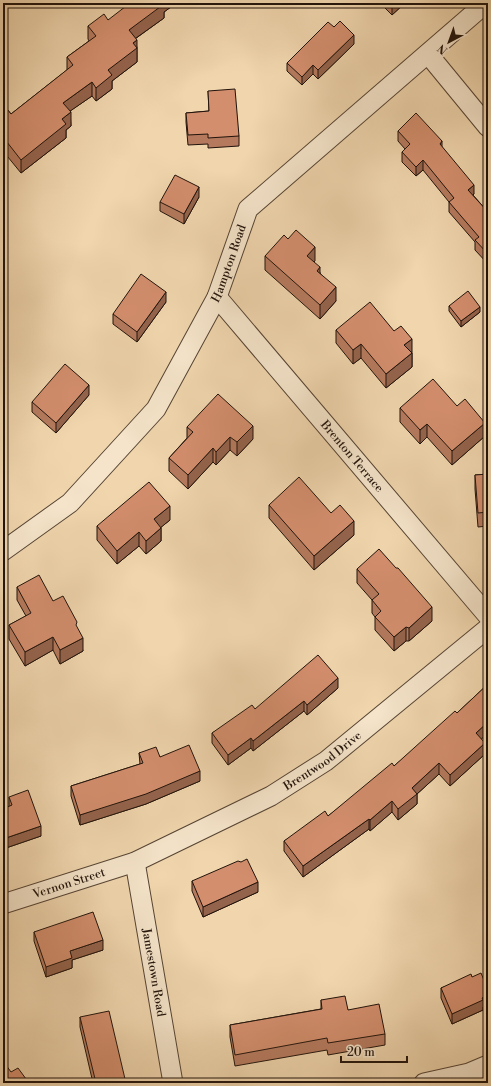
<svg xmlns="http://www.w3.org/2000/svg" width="491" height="1086" viewBox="0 0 491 1086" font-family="'Libre Bodoni',serif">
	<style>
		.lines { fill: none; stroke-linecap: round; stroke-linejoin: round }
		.minor-casing { stroke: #554434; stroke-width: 21 }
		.minor { stroke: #f5e4ca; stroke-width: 19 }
		.wall { fill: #b57a5e; stroke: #21130b }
		.shaded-wall { fill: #94634c; stroke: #21130b }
		.building { fill: #d38e6d; stroke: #21130b }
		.labels { text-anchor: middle; stroke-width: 4; stroke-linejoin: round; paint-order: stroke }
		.street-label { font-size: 12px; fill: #21130b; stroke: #f5e4ca }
	</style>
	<rect width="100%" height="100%" fill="#f0d5ad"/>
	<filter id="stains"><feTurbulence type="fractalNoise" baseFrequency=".005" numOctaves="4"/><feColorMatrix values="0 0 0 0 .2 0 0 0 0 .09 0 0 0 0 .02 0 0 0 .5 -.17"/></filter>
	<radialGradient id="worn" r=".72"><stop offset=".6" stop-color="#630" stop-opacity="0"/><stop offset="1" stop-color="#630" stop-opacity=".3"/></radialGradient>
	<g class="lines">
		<g class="minor-casing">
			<g id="minor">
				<path d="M428,54L488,127"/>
				<path id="s1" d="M217,297L488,616"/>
				<path id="s2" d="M3,551L70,503L156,409L217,297L248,209L486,3"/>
				<path id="s3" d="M135,862L173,1083"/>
				<path id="s4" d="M3,904L135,862L271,796L326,761L488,628"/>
				<path d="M424,1083L469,1073L488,1065"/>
			</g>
		</g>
		<use href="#minor" class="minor"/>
	</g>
	<path class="wall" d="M175,3V4L164,12V18L135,39L137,48V62L112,81V89L96,101L92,96L70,111L71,126L66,130V138L21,173L3,151V104L11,114L67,70V57L89,41L88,39V26L108,20Z
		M380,3H405L392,15Z
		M334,27L354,44L318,79L313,74L302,85L287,71V63Z
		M208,91L239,136V146L208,148V144L188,145L186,122V113L209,111Z
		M398,131L442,147L474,194L473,195L488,212V264L475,250V242L449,212V202L423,170L416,176L402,162V152L405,149L398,141Z
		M199,197L184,224L160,211V202Z
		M265,256L315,261L314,262L336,301L320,319L265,270Z
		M166,302L137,342L113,324V314Z
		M449,306L480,312L461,327L449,311Z
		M336,330L394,331L412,352V367L386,388L361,358L353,364L336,343Z
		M89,395L56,433L32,412V402Z
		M457,406L485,436L452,465L427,437L420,444L400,422V408Z
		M187,427L253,439L237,456L230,450L216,465L213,462L188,489L169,471V458L187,438Z
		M488,474V526L478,527L475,489V475Z
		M269,505L354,535L314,570L269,518Z
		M170,520L161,527V541L146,554L139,546L117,564L97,540V526Z
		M357,569L432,621L409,641H406L394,651L375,630V617L372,613V600L357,583Z
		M17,587L53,601L77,628L83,651L60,664L53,650L25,666L9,639V625L26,616L17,600Z
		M488,684V733L481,739L485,754L450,786L439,774L417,794V804L398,820L392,812L370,831L369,829L303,877L284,851V841L328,816L394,766L457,713Z
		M338,688L307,715L304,711L253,751L251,748L228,765L212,743V733L255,709Z
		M139,753L160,757L200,781L146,804L80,825L71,796V786L140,764Z
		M9,797L41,836L3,849V809L9,807Z
		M192,881L258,892L203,917L192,891Z
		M34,932L103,950L72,960V968L46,977L34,941Z
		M472,977L488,990V1005L483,1007V1010L452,1024L441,998V988Z
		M321,1000L348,1010L385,1034V1045L328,1055L327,1050L235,1066L230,1037V1025L321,1009Z
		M80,1017L125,1083H93L80,1027Z"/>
	<path class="shaded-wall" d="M161,3H175V4L164,12V18L129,43V30Z
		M395,3H405L392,15V6Z
		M354,35V44L318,79V70Z
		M137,40V62L112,81V89L96,101V88L108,70L133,43Z
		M313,65V74L302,85V77Z
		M92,82V96L63,116V103Z
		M71,112V126L66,130V138L21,173V160L62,119Z
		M442,141V151L440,144Z
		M423,160V170L416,176V167Z
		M474,185V194L468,199V190Z
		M199,187V197L184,224V214Z
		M315,247V261L307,269V256Z
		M320,267V281L317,271Z
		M336,287V301L320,319V305Z
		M166,292V302L137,342V332Z
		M480,307V312L461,327V321Z
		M412,339V352L404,358V345Z
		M361,344V358L353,364V350Z
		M412,353V367L386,388V374Z
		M89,385V395L56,433V423Z
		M485,423V436L452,465V451Z
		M427,424V437L420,444V430Z
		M253,426V439L237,456V442Z
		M230,437V450L216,465V452Z
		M213,448V462L188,489V475Z
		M170,506V520L154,533V519Z
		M354,521V535L314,570V556Z
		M161,528V541L146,554V541Z
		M139,532V546L117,564V551Z
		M432,607V621L409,641V628Z
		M406,627V641L394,651V637Z
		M53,637V650L25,666V652Z
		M83,638V651L60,664V650Z
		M338,678V688L307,715V705Z
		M304,701V711L253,751V741Z
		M488,722V733L476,744V733Z
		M251,738V748L228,765V755Z
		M485,743V754L450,786V775Z
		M439,763V774L417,794V804L398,820V809L412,788Z
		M200,771V781L146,804L80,825V815Z
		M392,801V812L370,831V820Z
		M369,819V829L303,877V866Z
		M41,826V836L3,849V839Z
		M258,882V892L203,917V907Z
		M103,940V950L72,960V968L46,977V967L70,951Z
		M488,995V1005L483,1007V1010L452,1024V1014Z
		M125,1079V1083H106Z"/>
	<path class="building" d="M130,3H163L164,4L129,30L137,40L133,43L137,48L108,70L112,75L96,88L92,82L63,103L71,112L62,119L66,124L21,160L3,137V104L11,114L73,65L67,57L96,36L88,26L104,14L108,20Z
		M390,3H395L392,6Z
		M340,21L354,35L318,70L313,65L302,77L287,63L328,22L334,27Z
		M235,89L239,136L208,138V134L188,135L186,113L209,111L208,91Z
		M416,113L442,141L440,144L474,185L468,190L488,212V254L475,240L479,237L449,202L454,198L423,160L416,167L402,152L410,144L398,131Z
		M175,175L199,187L184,214L160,202Z
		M296,230L315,247L307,256L320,267L317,271L336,287L320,305L265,256L284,235L288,239Z
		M141,274L166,292L137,332L113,314Z
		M468,291L480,307L461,321L449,306Z
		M370,302L394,331L401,326L412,339L404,345L412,353L386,374L361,344L353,350L336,330Z
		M65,364L89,385L56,423L32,402Z
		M433,379L457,406L465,399L485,423L452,451L427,424L420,430L400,408Z
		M218,394L253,426L237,442L230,437L216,452L213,448L188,475L169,458L193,432L187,427Z
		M488,474V512L478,513L475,475Z
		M299,477L331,513L340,505L354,521L314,556L269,505Z
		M149,482L170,506L154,519L161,528L146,541L139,532L117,551L97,526Z
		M379,549L396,568H398L432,607L409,628L406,627L394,637L375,617L381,611L372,600L379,594L357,569Z
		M39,575L53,601L63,596L77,622L76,625L83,638L60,650L53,637L25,652L9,625L31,613L17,587Z
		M318,655L338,678L307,705L304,701L253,741L251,738L228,755L212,733L252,705L255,709Z
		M488,684V722L476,733L485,743L450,775L439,763L412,788L417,794L398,809L392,801L370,820L369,819L303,866L284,841L325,811L328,816L392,763L394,766L455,711L457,713Z
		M189,745L200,771L146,794L80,815L71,786L143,763L139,753L156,747L160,757Z
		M28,790L41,826L3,839V809L12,805L9,797Z
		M247,859L258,882L203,907L192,881L238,861L241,862Z
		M93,912L103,940L70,951L72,958L46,967L34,932Z
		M481,973L488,990V995L482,998L483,1000L452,1014L441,988L471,974L472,977Z
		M345,996L348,1010L379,1004L385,1034L328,1043L327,1038L235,1055L230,1025L322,1009L321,1000Z
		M109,1011L125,1079L106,1083H96L80,1017Z
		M3,1061L11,1072L18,1068L29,1083H3Z"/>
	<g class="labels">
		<g class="street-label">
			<text dy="4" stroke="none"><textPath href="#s2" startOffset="373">Hampton Road</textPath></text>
			<text dy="4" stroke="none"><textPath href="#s1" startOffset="209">Brenton Terrace</textPath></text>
			<text dy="4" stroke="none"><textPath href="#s4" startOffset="352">Brentwood Drive</textPath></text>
			<text dy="4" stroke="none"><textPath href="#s4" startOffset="69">Vernon Street</textPath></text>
			<text dy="4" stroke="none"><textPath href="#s3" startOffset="112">Jamestown Road</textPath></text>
		</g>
	</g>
	<rect width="491" height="1086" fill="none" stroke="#f0d5ad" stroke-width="16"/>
	<rect x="4" y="4" width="483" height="1078" fill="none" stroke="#21130b" stroke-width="2"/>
	<rect x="8" y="8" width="475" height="1070" fill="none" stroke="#21130b"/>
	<g transform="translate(449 42) rotate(221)" stroke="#f5e4ca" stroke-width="3" paint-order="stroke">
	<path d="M0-3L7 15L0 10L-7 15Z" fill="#21130b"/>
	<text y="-6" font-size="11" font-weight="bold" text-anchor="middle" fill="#21130b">N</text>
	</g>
	<path d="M341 1056v6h66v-6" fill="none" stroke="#21130b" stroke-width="2"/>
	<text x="347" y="1056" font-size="12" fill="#21130b" stroke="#f5e4ca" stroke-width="3" paint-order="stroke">20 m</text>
	<rect width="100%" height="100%" filter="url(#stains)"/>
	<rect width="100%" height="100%" fill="url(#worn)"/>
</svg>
